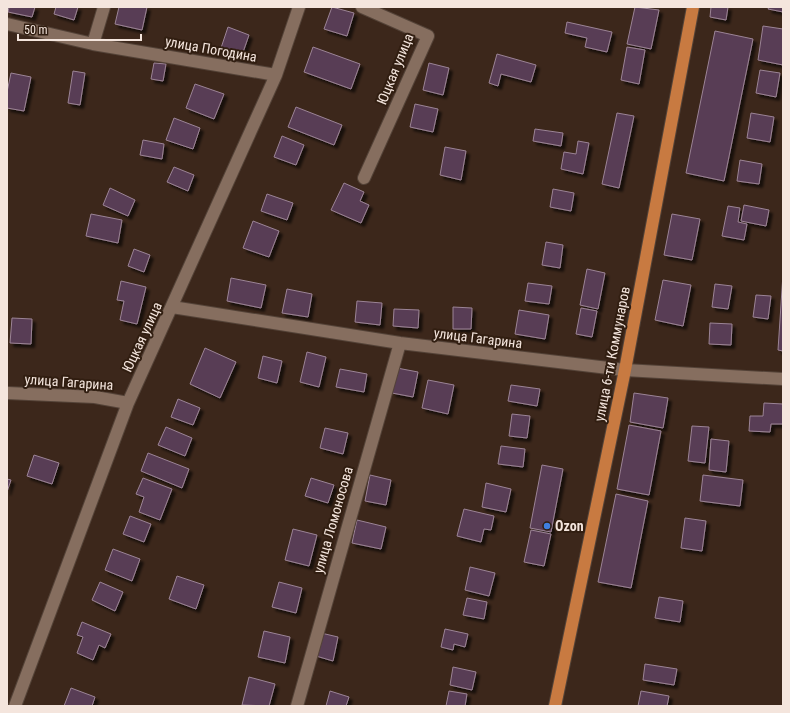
<svg xmlns="http://www.w3.org/2000/svg" width="790" height="713" viewBox="0 0 790 713" font-family="'Roboto Condensed',sans-serif">
	<style>
		.building { fill: #593c54; stroke: #9b8496; filter: url(#shadow) }
		.lines { fill: none; stroke-linecap: round; stroke-linejoin: round }
		.minor-casing { stroke: #544338; stroke-width: 14 }
		.major-casing { stroke: #544338; stroke-width: 14 }
		.minor { stroke: #866e5f; stroke-width: 12 }
		.major { stroke: #c87a41; stroke-width: 12 }
		.shop-dot { fill: #3f7fe0; stroke: #311e11; stroke-width: 1.5 }
		.labels { text-anchor: middle; stroke-width: 4; stroke-linejoin: round; paint-order: stroke }
		.street-label { font-size: 14px; fill: #f4e5dd; stroke: #311e11 }
		.poi-label { font-size: 14px; font-weight: bold; fill: #f4e5dd; stroke: #311e11; text-anchor: start }
	</style>
	<defs>
		<filter id="shadow"><feDropShadow dx="3.5" dy="3.5" stdDeviation="1" flood-color="#0009"/></filter>
	</defs>
	<rect width="100%" height="100%" fill="#3c271b"/>
	<path class="building" d="M9,7H35L32,17L8,12Z
		M56,7H78L74,20L54,14Z
		M119,7H147L142,30L115,24Z
		M332,7L354,13L347,36L324,29Z
		M635,7L659,10L651,49L627,44Z
		M711,7H728L726,20L710,17Z
		M769,7H783V12L768,9Z
		M567,22L612,32L607,52L585,47L587,38L565,33Z
		M763,26L783,29V65L758,60Z
		M228,27L249,35L241,58L220,51Z
		M715,31L753,39L724,181L686,173Z
		M313,47L360,64L351,89L304,72Z
		M627,47L645,50L639,84L621,80Z
		M497,54L536,65L531,82L501,74L498,86L489,83Z
		M154,63L166,64L163,81L151,79Z
		M429,63L449,68L443,95L423,90Z
		M760,70L780,73L776,97L756,93Z
		M73,71L85,73L80,105L68,103Z
		M11,73L31,77L24,111L7,108V92Z
		M195,84L224,94L214,119L186,108Z
		M415,104L438,109L433,132L410,127Z
		M296,107L342,125L334,145L288,127Z
		M617,113L634,116L619,188L602,184Z
		M751,113L774,117L770,142L747,138Z
		M174,118L200,128L193,149L166,140Z
		M535,129L563,133L561,146L533,141Z
		M282,136L304,145L296,165L274,157Z
		M143,140L164,144L162,159L140,155Z
		M578,141L589,143L583,174L561,169L564,152L576,154Z
		M445,147L466,151L461,180L440,175Z
		M740,160L762,164L759,184L737,181Z
		M174,167L194,175L188,191L167,182Z
		M344,183L364,192L360,201L369,205L361,223L331,210Z
		M110,188L135,200L128,216L103,205Z
		M553,189L574,193L571,211L550,207Z
		M267,194L293,203L287,220L261,211Z
		M744,205L769,210L766,226L741,221Z
		M728,206L740,208L738,222L747,224L744,240L722,236Z
		M91,214L122,220L118,243L86,236Z
		M672,214L700,219L692,260L664,255Z
		M253,221L279,231L269,257L243,248Z
		M546,242L563,245L560,268L542,265Z
		M134,249L150,255L144,272L128,266Z
		M587,269L605,273L598,309L580,305Z
		M783,274V351L778,350Z
		M231,278L266,285L261,308L227,301Z
		M663,280L691,285L683,326L655,320Z
		M121,281L146,287L137,324L120,320L124,301L117,300Z
		M528,283L552,286L549,304L525,301Z
		M715,284L732,286L728,309L712,307Z
		M287,289L312,294L308,317L282,313Z
		M756,295L771,296L768,319L753,317Z
		M357,301L382,303L380,325L355,322Z
		M453,307L472,308L471,329H453Z
		M581,308L597,311L592,337L576,334Z
		M394,309L419,310L418,328L393,326Z
		M519,310L549,315L545,339L515,334Z
		M12,318L32,319L31,344L10,343Z
		M710,323L732,324L731,345L709,344Z
		M205,348L236,362L220,398L190,384Z
		M307,352L326,357L319,387L300,382Z
		M263,356L282,361L277,383L258,378Z
		M397,368L418,372L413,397L392,393Z
		M340,369L367,374L364,392L336,387Z
		M428,380L454,385L448,414L422,408Z
		M511,385L540,389L537,406L508,401Z
		M634,393L668,398L663,428L630,422Z
		M178,399L200,408L193,425L171,417Z
		M764,403L783,404V424H771L770,432L749,431L750,416H763Z
		M512,414L530,416L527,438L509,436Z
		M629,425L661,431L649,495L617,489Z
		M692,426L709,427L705,463L688,461Z
		M166,427L192,438L185,456L158,445Z
		M325,428L348,433L343,454L320,448Z
		M711,439L729,441L726,472L709,470Z
		M501,446L525,449L523,467L498,464Z
		M148,453L189,469L182,488L141,471Z
		M34,455L59,463L52,484L27,476Z
		M542,465L563,469L551,532L530,528Z
		M370,475L391,480L386,505L365,501Z
		M703,475L743,480L740,506L700,501Z
		M143,478L172,489L160,520L139,512L144,497L136,494Z
		M311,478L334,485L328,503L305,496Z
		M7,479L11,480L7,492Z
		M486,483L511,489L506,512L482,507Z
		M616,494L648,501L631,588L598,582Z
		M464,509L494,516L491,530L484,529L481,542L457,536Z
		M130,516L151,524L144,542L123,534Z
		M685,518L706,521L702,551L681,548Z
		M357,520L386,527L381,549L352,543Z
		M293,529L317,535L309,566L285,560Z
		M531,530L551,534L544,566L524,562Z
		M113,549L140,559L132,581L105,570Z
		M470,567L495,573L489,596L465,590Z
		M177,576L204,585L196,609L169,599Z
		M100,582L123,592L115,611L92,600Z
		M279,582L302,588L296,613L272,607Z
		M659,597L683,601L680,622L655,618Z
		M467,598L487,602L484,619L463,615Z
		M82,622L111,634L105,648L99,645L93,660L77,653L83,637L77,635Z
		M445,629L468,634L465,647L454,644L453,650L441,647Z
		M264,631L290,637L285,663L258,657Z
		M321,633L338,637L333,661L316,656Z
		M645,664L677,669L674,685L643,680Z
		M453,667L476,672L472,690L450,685Z
		M249,677L275,684L269,706L242,705Z
		M71,688L95,697L92,706H64Z
		M330,691L349,697L346,706H326Z
		M449,691L467,694L465,706H446Z
		M641,691L669,696L667,706H638Z"/>
	<g class="lines">
		<g class="minor-casing">
			<path id="minor" d="M362,7L428,36L364,178
				M7,24L93,44L276,75
				M93,44L104,7
				M172,307L400,343L625,370L783,379
				M7,393L95,397L128,403
				M15,706L128,403L276,75L299,7
				M297,706L400,343"/>
		</g>
		<g class="major-casing">
			<path id="major" d="M555,706L625,370L693,7"/>
		</g>
		<use href="#minor" class="minor"/>
		<use href="#major" class="major"/>
	</g>
	<circle class="shop-dot" cx="547" cy="526" r="4"/>
	<g class="labels">
		<g class="street-label">
			<text transform="translate(211 49) rotate(10)" y="5">улица Погодина</text>
			<text transform="translate(395 69) rotate(-68)" y="5">Юцкая улица</text>
			<text transform="translate(142 337) rotate(-65)" y="5">Юцкая улица</text>
			<text transform="translate(478 338) rotate(7)" y="5">улица Гагарина</text>
			<text transform="translate(612 354) rotate(-79)" y="5">улица 6-ти Коммунаров</text>
			<text transform="translate(69 382) rotate(4)" y="5">улица Гагарина</text>
			<text transform="translate(333 520) rotate(-74)" y="5">улица Ломоносова</text>
		</g>
		<g class="poi-label">
			<text x="555" y="531">Ozon</text>
		</g>
	</g>
	<rect width="790" height="713" fill="none" stroke="#f4e5dd" stroke-width="16"/>
	<path d="M18 34v6h123v-6" fill="none" stroke="#f4e5dd" stroke-width="2"/>
	<text x="24" y="34" font-size="12" fill="#f4e5dd" stroke="#311e11" stroke-width="3" paint-order="stroke">50 m</text>
</svg>
